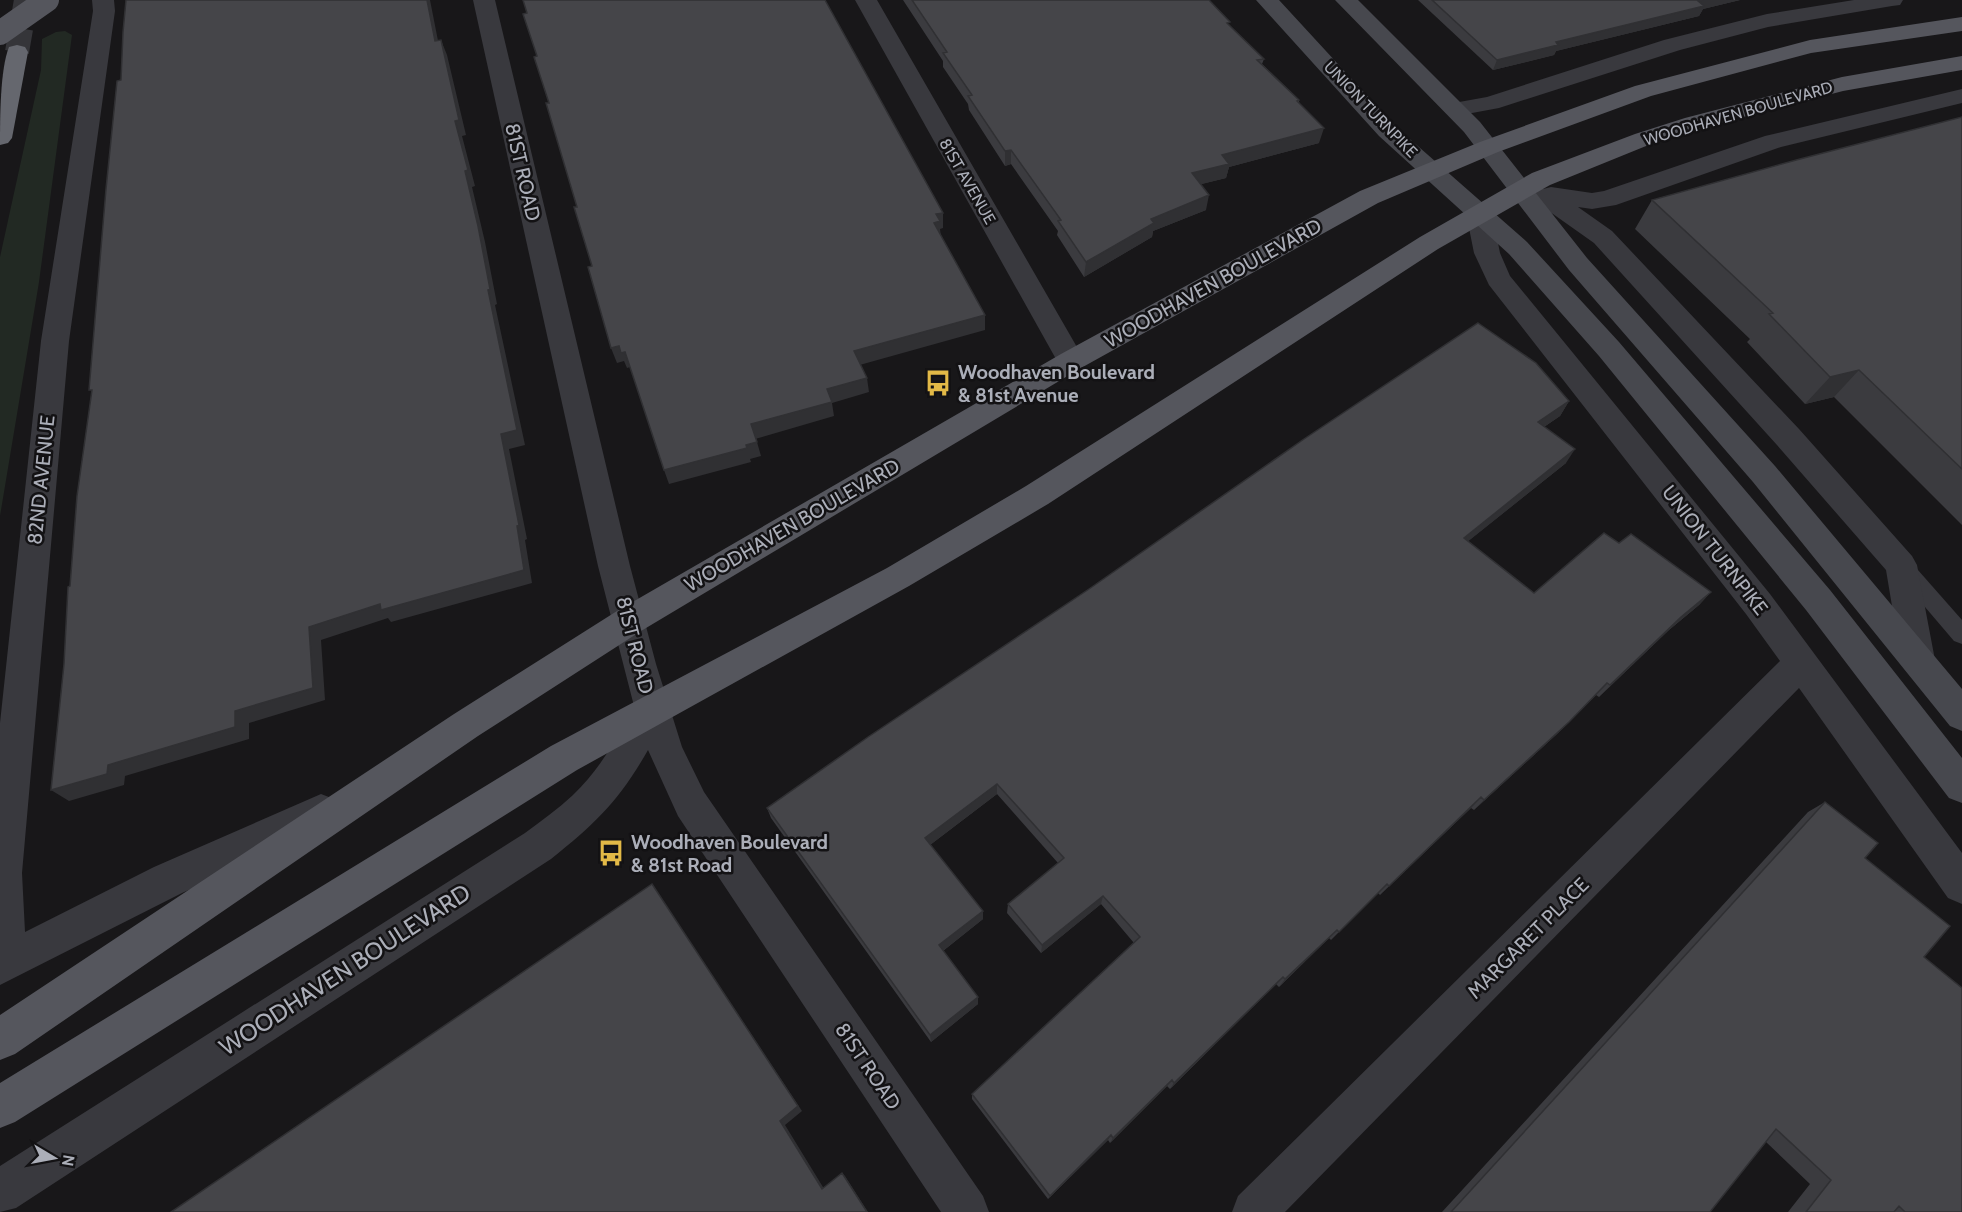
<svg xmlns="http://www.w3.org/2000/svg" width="1962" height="1212" viewBox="0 0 1962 1212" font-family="Cabin,sans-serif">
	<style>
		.green { fill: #222923 }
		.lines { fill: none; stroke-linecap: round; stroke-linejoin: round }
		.highway-tunnel { stroke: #353539; stroke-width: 24; stroke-dasharray: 24 12; stroke-linecap: butt }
		.lane { fill: #39393e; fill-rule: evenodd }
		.street { fill: #39393e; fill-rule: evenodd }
		.secondary { fill: #47484e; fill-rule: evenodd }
		.primary { fill: #55565d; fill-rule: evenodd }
		.highway { fill: #65676e; fill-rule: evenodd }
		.primary-bridge { stroke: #55565d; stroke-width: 24 }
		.wall { fill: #3b3b3f }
		.shaded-wall { fill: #303033 }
		.building { fill: #454549; stroke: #303033; stroke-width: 1.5 }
		.labels { text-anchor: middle; stroke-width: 5; stroke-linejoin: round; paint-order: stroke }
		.far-street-label { font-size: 16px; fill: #abaeb8; stroke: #131214 }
		.street-label { font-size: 20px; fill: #abaeb8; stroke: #131214 }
		.poi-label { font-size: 20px; font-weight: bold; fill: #abaeb8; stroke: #131214; text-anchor: start }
		.near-street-label { font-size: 24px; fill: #abaeb8; stroke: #131214 }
	</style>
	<rect width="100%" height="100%" fill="#181719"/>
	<path class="green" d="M65,31L72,35L39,282L0,516V257L41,70L42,39L56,32Z"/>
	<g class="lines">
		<path class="highway-tunnel" d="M17,52L26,0"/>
		<path class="lane" d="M1903,559L1910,561L1962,620V644L1954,641L1896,573L1893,567L1896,561Z"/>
		<path class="street" d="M92,0H114L115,11L69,341L22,873L25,932L154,867L321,794L334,799L339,811L334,823L182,893L0,985V723L41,341L93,11Z
			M473,0H495L630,566L656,664L682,747L704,792L983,1196L989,1212H941L678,816L648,750C619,801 596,823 551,859L16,1208L0,1212V1166L525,833C541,821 558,809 573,795C599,770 618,738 634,706L598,566Z
			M855,0H877L1085,361L1081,368L1071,371L1061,368Z
			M1854,0H1903L1900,5L1892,6L1768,27L1680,50L1499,108L1456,116L1448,114L1444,109L1448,104L1487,97L1664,40L1767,14Z
			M1962,89V103L1781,147L1616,205L1592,209L1578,207L1612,231L1799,429L1912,556L1917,565L1935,660L1930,670L1918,675L1906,670L1901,660L1886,570L1777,445L1594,243L1553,214L1513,195L1510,189L1513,183L1522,181L1543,189L1551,187L1592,193L1604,191L1765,136Z
			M1479,205L1488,207L1492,213L1500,253L1510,276L1770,594L1962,853V904L1948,898L1799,688L1285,1212H1232L1238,1196L1780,661L1746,614L1489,285L1474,253L1466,213L1470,207Z"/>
		<path class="secondary" d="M1256,0H1279L1395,126L1527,242L1619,342L1830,590L1962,758V803L1949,798L1806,610L1599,356L1509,254L1379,136Z
			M1335,0H1358L1480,122L1587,258L1775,466L1962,689V731L1950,726L1753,482L1569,270L1464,132Z"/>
		<path class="primary" d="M1962,17V31L1811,53L1651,96L1498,152L1378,203L1081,368L641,631L478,736L15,1054L0,1060V1015L454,714L617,611L1061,354L1360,191L1480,142L1635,86L1810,40Z
			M1962,56V70L1843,91L1701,128L1651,144L1550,185L1438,249L1048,504L909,586L577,770L15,1122L0,1128V1083L551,746L887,568L1026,486L1420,237L1532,173L1635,134L1685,118L1842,77Z"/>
		<path class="highway" d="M17,45L25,47L28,52L12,138L8,143L0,145C0,119 0,69 9,47Z"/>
		<path class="primary-bridge" d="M0,33L47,0"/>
	</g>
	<path class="wall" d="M903,0H1209L1229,26L1264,59L1262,64L1299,100V102L1319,143L1229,167L1226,178L1201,184L1206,210L1153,231L1152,237L1084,277L1057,235L1058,231L1011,164L1005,166L969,110L968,104L943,67V61Z
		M1418,0H1740L1703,9L1699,16L1556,51L1554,55L1493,70Z
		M1962,117V525L1834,397L1805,404L1747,342L1750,339L1635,229L1652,200Z
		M1569,401L1560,416L1544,427L1566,463L1468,541L1534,593L1619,543L1711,592L1699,605L1669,630L1599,697L1596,695L1558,733L1474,810L1471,808L1380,895L1378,893L1331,940L1329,938L1279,987L1276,984L1170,1089L1167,1086L1110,1143L1108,1140L1048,1199L972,1099V1094L1134,943L1101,904L1041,953L1007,913L1008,904L1058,863L997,794L930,845L983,919L943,951L978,1004L931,1042L771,818L767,808Z
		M1825,802L1865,858L1924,957L1962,1212H1788L1810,1184L1766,1142L1710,1212H1442L1808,812Z"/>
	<path class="shaded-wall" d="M427,0H430L441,56L435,41Z
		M1703,0H1740L1703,9L1699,16L1556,51L1554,55L1493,70L1497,60L1556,42Z
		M441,40L447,55L466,135L462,136L475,186L472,187L485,242L497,304L495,305L525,445L509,449L527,539L525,540L532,583L391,622L388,618L321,640L325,700L249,723V739L125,776L124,785L69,801L51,790L108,765L235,711L309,627L501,434L488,290L455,121Z
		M1324,128L1319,143L1229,167L1226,178L1190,187L1192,173L1222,155Z
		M1011,150V164L1005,166V151Z
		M1209,195L1206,210L1153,231L1152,237L1084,277L1086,262L1151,219Z
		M943,213V228L940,229L941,237L934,223L936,214Z
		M985,315V330L856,366L854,351Z
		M619,346L625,352L630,367L627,368L624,361L617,363L611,348Z
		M1859,370L1834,397L1805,404L1830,377Z
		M867,378L869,392L832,403L834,416L755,439L751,424L827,389Z
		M1569,401L1560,416L1529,437L1538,422Z
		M757,442L761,456L750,459L751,462L669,484L664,470Z
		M1575,449L1566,463L1456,551L1464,538Z
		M1711,592L1699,605L1669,630L1599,697L1681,617Z
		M1607,683L1558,733L1474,810L1484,800Z
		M997,784V794L926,848L925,838Z
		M1481,797L1471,808L1380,895L1389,886Z
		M652,884L802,1111L785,1125L826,1192L822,1189L780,1121Z
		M1103,896L1101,904L1041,953L1042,945Z
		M983,911V919L940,953L939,945Z
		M1337,930L1329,938L1279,987L1285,979Z
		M1283,977L1276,984L1170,1089L1174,1083Z
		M978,997V1004L931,1042L930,1035Z
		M1172,1080L1167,1086L1110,1143L1113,1138Z
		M1111,1135L1108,1140L1048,1199L1050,1196Z
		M842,1173L845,1176L868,1212H867Z"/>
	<path class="building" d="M126,0H427L435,41L441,40L459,120L455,121L468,170L465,171L478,226L490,289L488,290L517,430L501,434L519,525L517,526L524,570L381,610L380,604L309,627L313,688L235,711V727L108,765L107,774L51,790L64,664L68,587L70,586L77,496L92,390H89L106,189L117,81L121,80L123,32Z
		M523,0H825L943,213L936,214L940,221L934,223L985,315L854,351L867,378L827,389L832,402L751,424L757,442L746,445L747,448L664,470L625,352L621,353L619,346L611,348L588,267L592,266L574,207H577L546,103H549L534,57L537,56L523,14L527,13Z
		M912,0H1209L1230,22L1227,23L1264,59L1257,60L1299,100L1297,101L1324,128L1222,155L1229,164L1192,173L1209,195L1151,219L1154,223L1086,262L1058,221L1061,220L1011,150L1005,151L968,96L972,95L943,53L947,52Z
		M1432,0H1703L1698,1L1704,6L1556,42L1558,45L1497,60Z
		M1962,117V469L1859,370L1830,377L1769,314L1773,313L1652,200L1800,159Z
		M1478,323L1536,363L1569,401L1538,422L1575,449L1464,538L1534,593L1604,533L1619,543L1631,534L1711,592L1681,617L1610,685L1607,683L1569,722L1484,800L1481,797L1389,886L1387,884L1339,932L1337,930L1285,979L1283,977L1174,1083L1172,1080L1113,1138L1111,1135L1050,1196L972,1094L1140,937L1103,896L1042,945L1008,904L1064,858L997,784L925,838L983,911L939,945L978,997L930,1035L767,808L868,737L1089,589L1304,439Z
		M1825,802L1878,843L1865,858L1950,926L1924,957L1962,988V1212H1905L1899,1206L1894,1212H1806L1831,1180L1776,1129L1710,1212H1451Z
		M652,884L798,1106L780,1121L822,1189L842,1173L867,1212H171Z"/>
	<defs>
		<g id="bus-bare" transform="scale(2.07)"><path d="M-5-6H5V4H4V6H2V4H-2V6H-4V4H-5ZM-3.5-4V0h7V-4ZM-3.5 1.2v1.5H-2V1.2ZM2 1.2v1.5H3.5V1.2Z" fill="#e2b947" stroke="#131214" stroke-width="2.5" paint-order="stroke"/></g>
	</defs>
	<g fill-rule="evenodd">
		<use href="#bus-bare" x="938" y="383"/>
		<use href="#bus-bare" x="611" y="853"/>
	</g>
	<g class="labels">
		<g class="far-street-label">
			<text transform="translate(1371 109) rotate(46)" y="6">UNION TURNPIKE</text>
			<text transform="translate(1738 113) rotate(-16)" y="6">WOODHAVEN BOULEVARD</text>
			<text transform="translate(968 181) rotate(60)" y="6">81ST AVENUE</text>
		</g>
		<g class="street-label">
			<text transform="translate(523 172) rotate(77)" y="7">81ST ROAD</text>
			<text transform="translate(1213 283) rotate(-29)" y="7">WOODHAVEN BOULEVARD</text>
			<text transform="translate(41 480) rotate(-84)" y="7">82ND AVENUE</text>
			<text transform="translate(792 525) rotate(-30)" y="7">WOODHAVEN BOULEVARD</text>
			<text transform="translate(1715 550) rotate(52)" y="7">UNION TURNPIKE</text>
			<text transform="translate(635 645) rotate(76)" y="7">81ST ROAD</text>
			<text transform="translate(1528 938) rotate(-45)" y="7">MARGARET PLACE</text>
			<text transform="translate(868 1066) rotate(56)" y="7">81ST ROAD</text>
		</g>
		<g class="poi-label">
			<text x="958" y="379">Woodhaven Boulevard<tspan x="958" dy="23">&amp; 81st Avenue</tspan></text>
			<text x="631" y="849">Woodhaven Boulevard<tspan x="631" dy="23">&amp; 81st Road</tspan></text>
		</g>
		<g class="near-street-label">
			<text transform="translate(345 970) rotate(-33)" y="8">WOODHAVEN BOULEVARD</text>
		</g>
	</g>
	<g transform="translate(54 1158) rotate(100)" stroke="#131214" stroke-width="4.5" paint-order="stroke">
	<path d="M0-4.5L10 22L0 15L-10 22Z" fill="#abaeb8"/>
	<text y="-9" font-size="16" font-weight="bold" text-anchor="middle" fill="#abaeb8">N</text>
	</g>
</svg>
